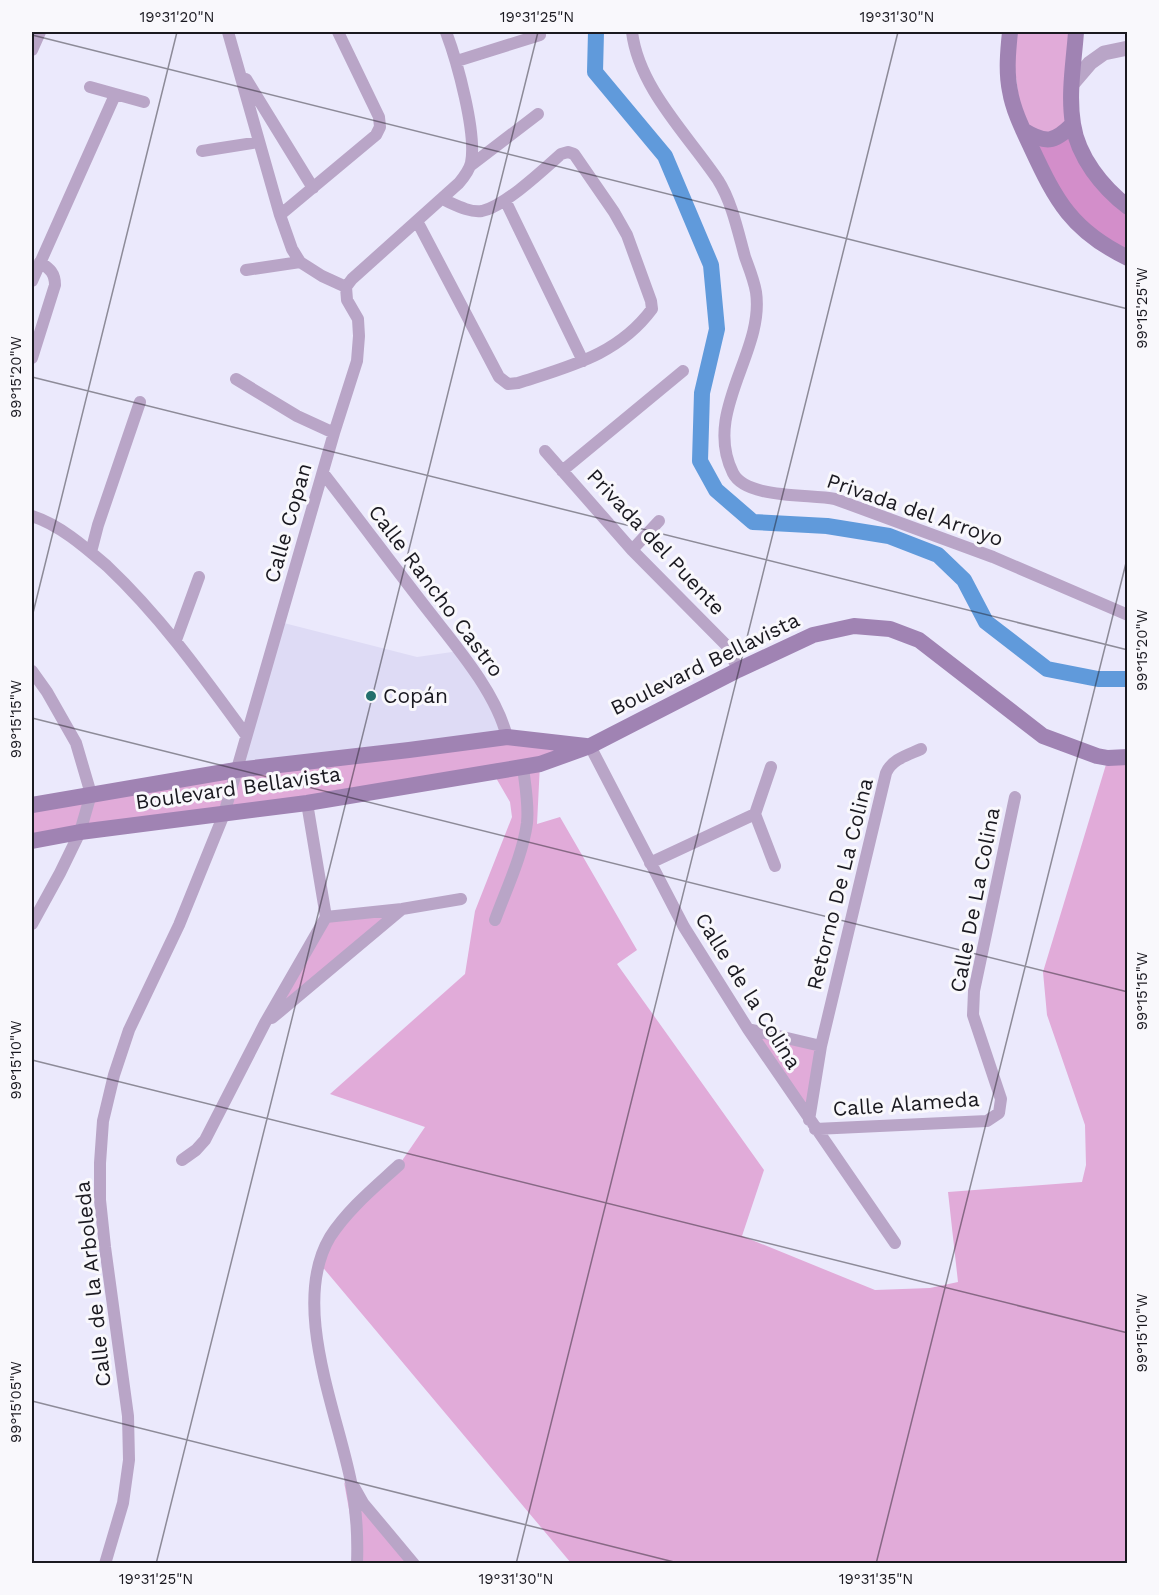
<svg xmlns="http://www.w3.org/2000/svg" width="1159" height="1595" viewBox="0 0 1159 1595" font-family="'Work Sans',sans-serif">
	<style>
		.built { fill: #dedbf5 }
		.green { fill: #e1abd9 }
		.forest { fill: #d38eca }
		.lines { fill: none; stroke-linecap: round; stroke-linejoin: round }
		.canal { stroke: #609adb; stroke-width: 16 }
		.minor { stroke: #b9a5c7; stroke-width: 12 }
		.tertiary { stroke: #b9a5c7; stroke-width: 15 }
		.secondary { stroke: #a083b3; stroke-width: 16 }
		.ticks { fill: none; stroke: #1a1920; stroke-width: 1.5; stroke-opacity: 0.45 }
		.poi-dot { fill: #246f6d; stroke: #f9f8fc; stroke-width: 2 }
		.labels { text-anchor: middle; stroke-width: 6; stroke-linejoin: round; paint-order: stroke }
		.street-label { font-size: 21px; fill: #1a1920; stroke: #f9f8fc }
		.poi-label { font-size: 21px; fill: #1a1920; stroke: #f9f8fc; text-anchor: start }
		.neatline { fill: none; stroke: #1a1920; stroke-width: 2 }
		.ticks-label { font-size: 15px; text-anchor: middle; fill: #1a1920 }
	</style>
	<rect width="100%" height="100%" fill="#ebe9fc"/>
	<path class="built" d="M280,622L417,657L459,651L507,737L236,770Z"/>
	<path class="green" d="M1010,32H1076L1073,124L1060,137L1023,130Z
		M507,737L590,746L540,764L537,824L560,817L637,950L617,964L764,1170L742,1236L875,1290L930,1288L958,1282L948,1192L1082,1182L1086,1165L1085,1125L1047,1015L1043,972L1108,758L1127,757V1563H571L320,1264L330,1238L399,1165L425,1127L330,1094L465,974L475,911L512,817L510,802L492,771L32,841V807Z
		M402,909L265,1023L326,917Z
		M748,1029L821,1046L809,1120Z
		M344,1482L352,1495L410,1563H356V1548Z"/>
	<path class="forest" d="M1073,124L1080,147L1127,207V258L1111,250L1044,175L1038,139Z"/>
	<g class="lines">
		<path class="canal" d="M596,32L595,72L665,156L711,265L717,329L702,393L700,461L716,490L753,522L827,526L889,536L938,555L964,580L986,622L1047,669L1098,679H1128"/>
		<path class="minor" d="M228,32L280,215L292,249L300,262L322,276L346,287
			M632,32C639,88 687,134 718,180C732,202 738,232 745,257C749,268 754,280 756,292C765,352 702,411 733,473C746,499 809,494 835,499L993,557L1128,615
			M32,50L40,32
			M457,61L540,35
			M246,79L313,188
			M90,87L144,102
			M202,151L259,142
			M470,166L538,114
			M505,200L583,361
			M280,215L376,135L380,127L379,117L338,32
			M417,221L499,377L508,384L518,383C570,366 618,355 652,309L651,301L627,235L614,212L574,154L568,152L561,154C543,170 505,206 482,211C469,213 454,204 442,199
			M246,270L300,262
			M32,281L115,95
			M346,287L352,279L459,183C464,177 469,171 471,163C477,133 457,61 446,32
			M32,358L55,285C55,273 50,269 40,262
			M236,379L297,416L334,433
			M545,451L632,550L728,647L738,670
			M562,471L683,371
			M323,473C358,518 392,564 427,609C455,645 496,692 507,737
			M32,516C60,525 85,547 107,566C161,617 203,676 246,735
			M632,550L659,521
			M91,552L98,525L140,402
			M176,640L199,577
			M32,671L47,692L76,743L91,794L80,832L60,873L32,924
			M590,746L684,927L748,1029L895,1243
			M771,767L755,814L775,866
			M307,803L326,917
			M650,863L755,814
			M495,920C506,890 523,854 527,823C529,804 525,785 523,767
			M272,1018L401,910
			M748,1029L821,1046
			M809,1120L821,1046L886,773C892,759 908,755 921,749
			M815,1129L987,1121L999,1113L1001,1099L973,1015L974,991L1015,797
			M182,1160L196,1150L205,1140L265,1023L326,917L402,909L461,899
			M354,1487L363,1503L414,1564
			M105,1564L123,1503L129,1460L128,1416L105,1247L100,1200V1163L103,1121L114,1075L129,1030L179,925L224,814L334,433L357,361L359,336L358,319L347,300L346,287
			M357,1564C358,1537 356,1507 351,1482C337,1411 290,1304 330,1237C348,1209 375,1187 399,1165"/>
		<path class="tertiary" d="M1072,84L1090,63L1104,53L1128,48"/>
		<path class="secondary" d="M1010,32C1008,51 1006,72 1010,91C1013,110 1023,130 1031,147C1056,201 1072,231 1128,258
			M1076,32C1074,61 1068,94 1073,124C1078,157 1102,187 1128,207
			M1023,130C1046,144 1054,143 1073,124
			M32,805L236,770L409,750L507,737L586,746
			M32,841L80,832L307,803L540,764L590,746L738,670L813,635L854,626L890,629L919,640L1043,736L1097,756L1108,758L1128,757"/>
	</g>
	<path class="ticks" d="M32,35L1128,309M32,377L1128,650M32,617L177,32M32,718L1128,992M32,1060L1128,1333M32,1401L682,1564M156,1564L538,32M516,1564L898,32M876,1564L1128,555"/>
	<circle class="poi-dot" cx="371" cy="696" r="6"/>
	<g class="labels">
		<g class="street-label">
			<text transform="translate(915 510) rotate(19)" y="7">Privada del Arroyo</text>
			<text transform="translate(288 523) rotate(-74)" y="7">Calle Copan</text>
			<text transform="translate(656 542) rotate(47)" y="7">Privada del Puente</text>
			<text transform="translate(436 591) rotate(53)" y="7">Calle Rancho Castro</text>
			<text transform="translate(705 664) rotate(-26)" y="7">Boulevard Bellavista</text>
			<text transform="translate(238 788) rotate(-8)" y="7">Boulevard Bellavista</text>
			<text transform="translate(840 884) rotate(-76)" y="7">Retorno De La Colina</text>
			<text transform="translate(975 900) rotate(-79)" y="7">Calle De La Colina</text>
			<text transform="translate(748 991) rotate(58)" y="7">Calle de la Colina</text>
			<text transform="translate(906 1104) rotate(-4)" y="7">Calle Alameda</text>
			<text transform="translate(93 1284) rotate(-96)" y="7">Calle de la Arboleda</text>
		</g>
		<g class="poi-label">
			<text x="383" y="703">Copán</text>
		</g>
	</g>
	<rect width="1159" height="1595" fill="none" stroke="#f9f8fc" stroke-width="66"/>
	<rect x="33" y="33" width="1093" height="1529" class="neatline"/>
	<g class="ticks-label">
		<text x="177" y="22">19°31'20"N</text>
		<text x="537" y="22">19°31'25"N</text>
		<text x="897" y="22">19°31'30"N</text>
		<text transform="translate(1142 308) rotate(-90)" y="5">99°15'25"W</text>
		<text transform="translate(16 377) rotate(-90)" y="5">99°15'20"W</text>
		<text transform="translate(1142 650) rotate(-90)" y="5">99°15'20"W</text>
		<text transform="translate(16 719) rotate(-90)" y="5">99°15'15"W</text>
		<text transform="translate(1142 991) rotate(-90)" y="5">99°15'15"W</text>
		<text transform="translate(16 1060) rotate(-90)" y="5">99°15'10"W</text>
		<text transform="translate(1142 1333) rotate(-90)" y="5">99°15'10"W</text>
		<text transform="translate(16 1402) rotate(-90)" y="5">99°15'05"W</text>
		<text x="156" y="1584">19°31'25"N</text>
		<text x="516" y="1584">19°31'30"N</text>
		<text x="876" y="1584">19°31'35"N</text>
	</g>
</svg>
